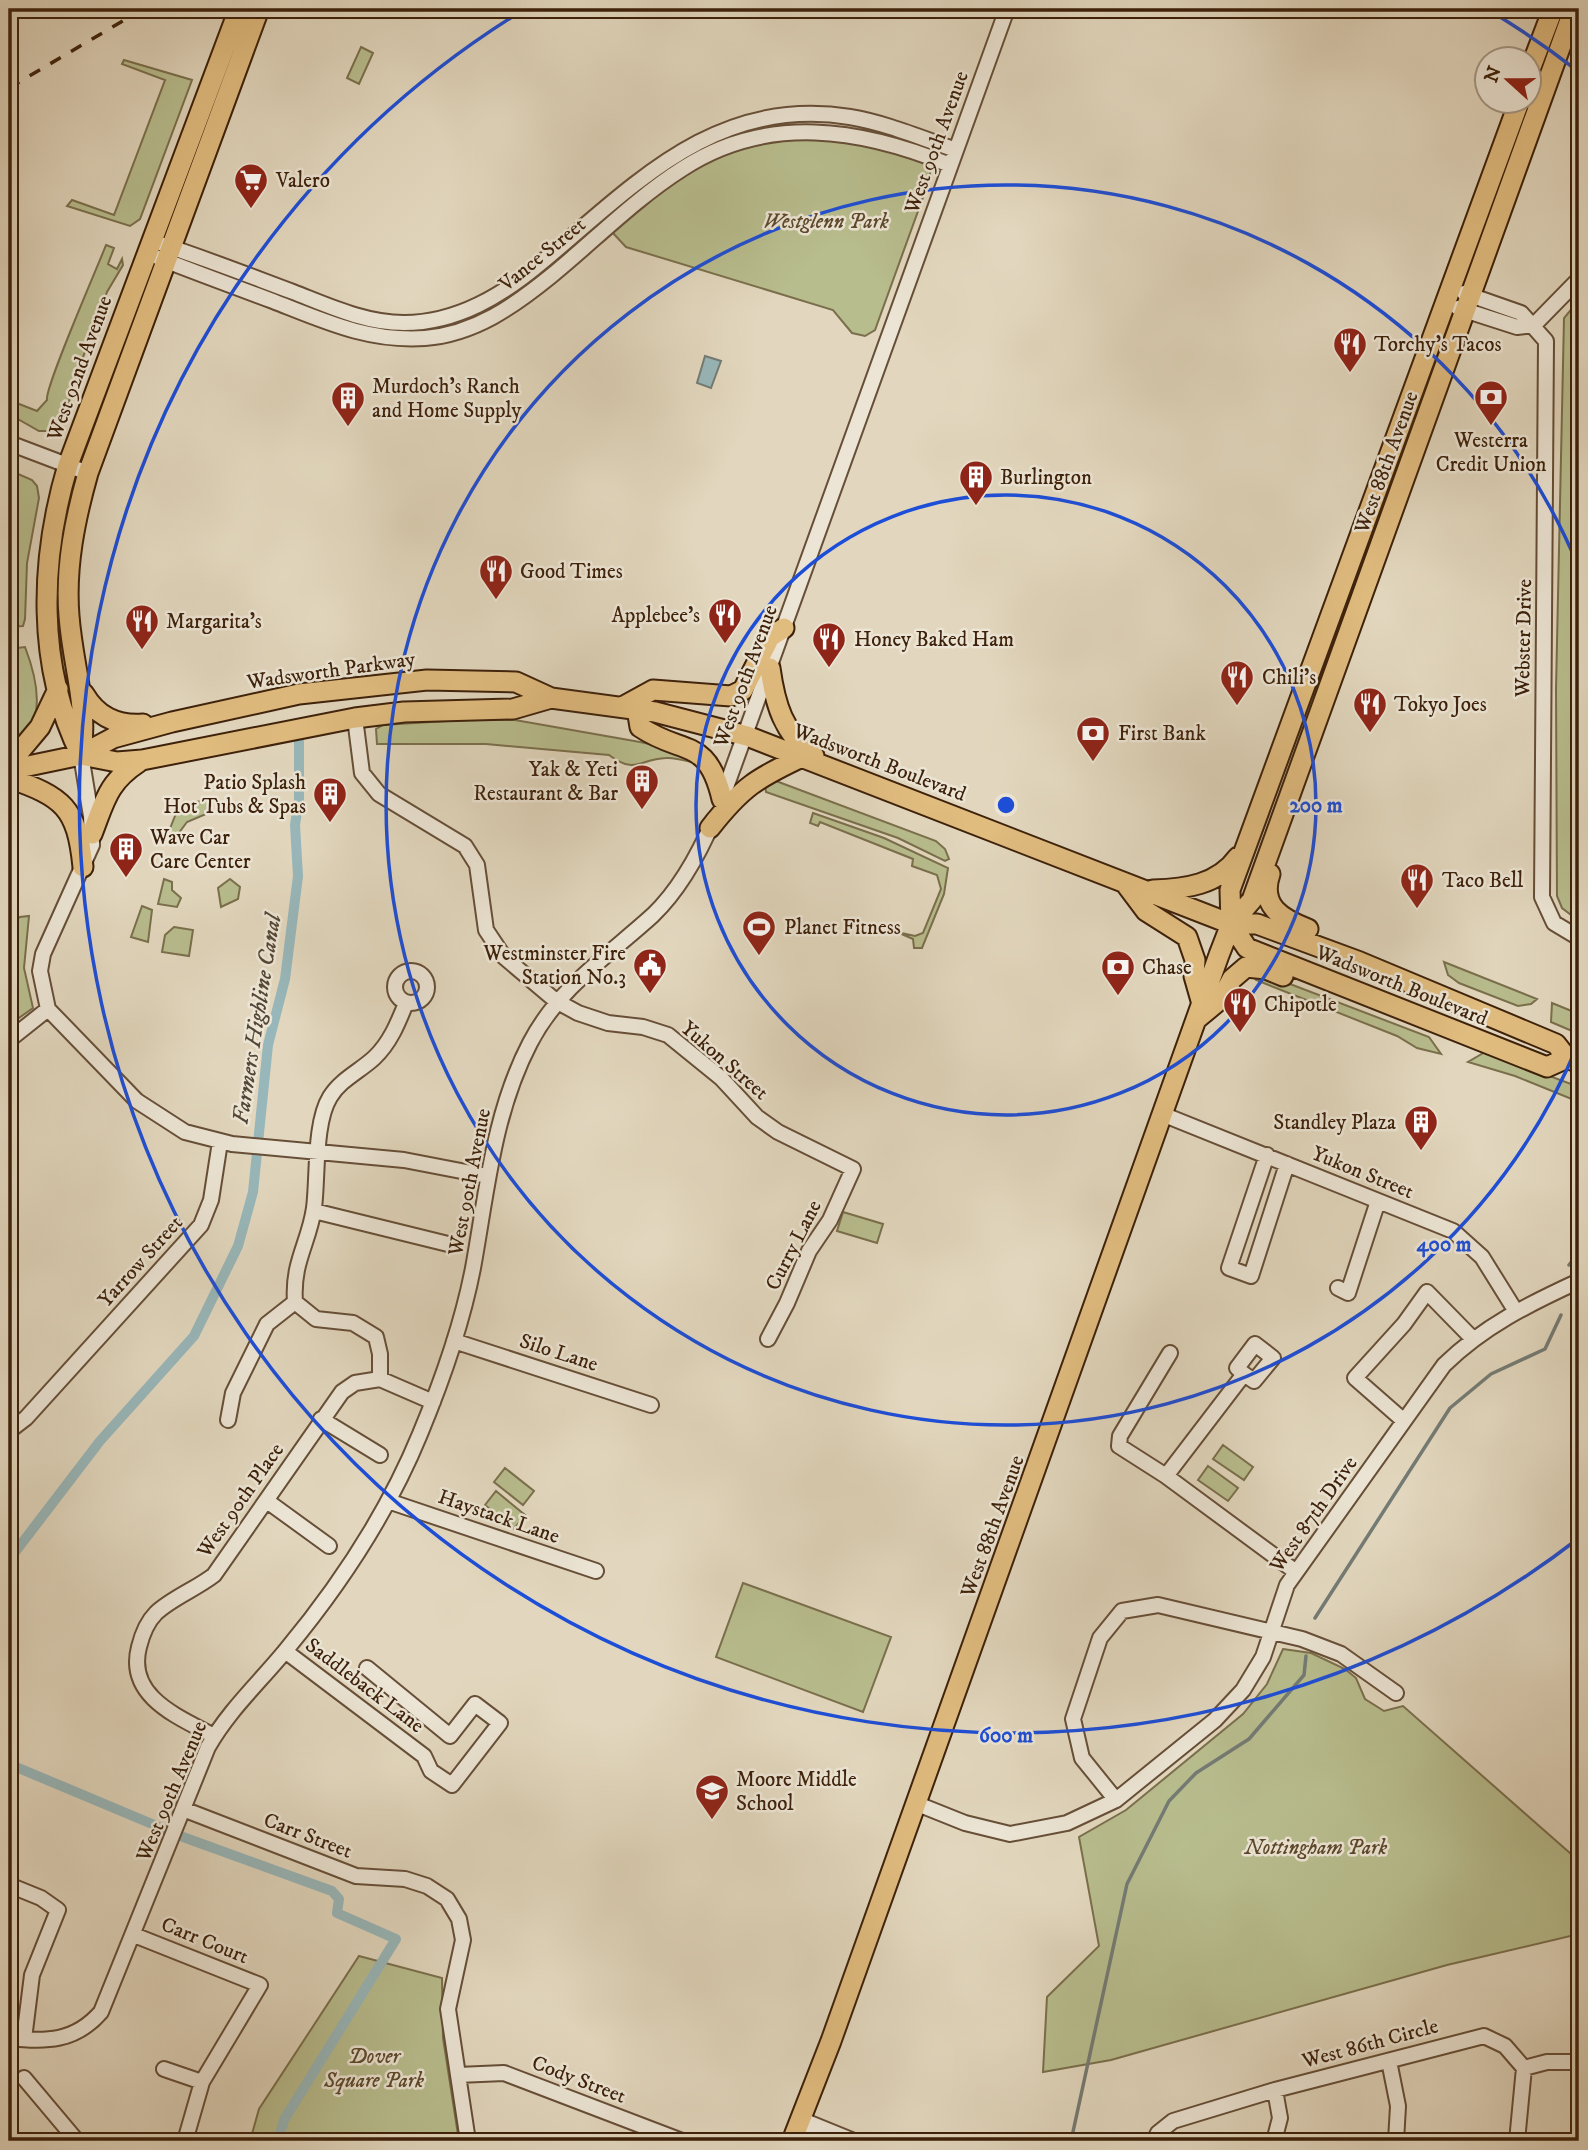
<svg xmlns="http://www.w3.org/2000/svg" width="1588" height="2150" viewBox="0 0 1588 2150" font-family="'IM FELL DW Pica',serif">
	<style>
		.green { fill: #b8bd8e; stroke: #7a6f4c; stroke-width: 2 }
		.water { fill: #98b7ba; stroke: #747b74; stroke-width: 2 }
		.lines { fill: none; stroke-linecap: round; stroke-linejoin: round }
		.stream { stroke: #747b74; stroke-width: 3.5 }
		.canal { stroke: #98b7ba; stroke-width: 10 }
		.minor-casing { stroke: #664e37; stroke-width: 18 }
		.major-casing { stroke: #3d210a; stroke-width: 23 }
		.minor { stroke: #ece5d5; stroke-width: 14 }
		.major { stroke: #e1bc7f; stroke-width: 19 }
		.rail { stroke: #3d210a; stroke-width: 3.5; stroke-dasharray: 12 12; stroke-linecap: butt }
		.ring { fill: none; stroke: #1d4ed8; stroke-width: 3.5 }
		.labels { text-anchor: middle; stroke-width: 5; stroke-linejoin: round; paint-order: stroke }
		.street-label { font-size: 21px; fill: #3d210a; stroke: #ece5d5 }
		.poi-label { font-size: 21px; fill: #3d210a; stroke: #ece5d5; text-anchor: start }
		.park-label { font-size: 21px; font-style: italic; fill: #5c482b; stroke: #ece5d5 }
		.water-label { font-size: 23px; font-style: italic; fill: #544636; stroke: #ece5d5 }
		.centre { fill: #1d4ed8; stroke: #ece5d5; stroke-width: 3.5 }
		.ring-label { font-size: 21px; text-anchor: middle; font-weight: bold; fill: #1d4ed8; stroke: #ece5d5; stroke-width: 5; stroke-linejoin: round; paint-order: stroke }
	</style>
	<rect width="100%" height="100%" fill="#e2d7be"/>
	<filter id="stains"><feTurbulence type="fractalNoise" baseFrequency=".00286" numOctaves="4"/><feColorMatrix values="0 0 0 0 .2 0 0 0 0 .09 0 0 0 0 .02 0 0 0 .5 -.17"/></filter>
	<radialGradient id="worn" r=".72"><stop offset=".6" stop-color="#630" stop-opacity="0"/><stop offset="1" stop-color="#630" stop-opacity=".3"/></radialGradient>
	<path class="green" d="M361,47L373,53L359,84L347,78Z
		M124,60L192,80L140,219L130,226L67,206L72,200L114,215L165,80L122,64Z
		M774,138C815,138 900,138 930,169V178L875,330L865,336L852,333L833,310L626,247L612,232L670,183L719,154Z
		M106,245L114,248L108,264L117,269L122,259L123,265L107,292L71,390L67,416L56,431H39L9,414V400L37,411L47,400C44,389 98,266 106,245Z
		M1579,300V921L1562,908L1557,896L1556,689L1564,318Z
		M9,470L32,480L37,486L39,498L27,563L25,619L23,626L9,627V570L15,519L9,495Z
		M25,647C35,673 52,731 9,740V649Z
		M463,720H515L640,742L686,752L699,764C689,762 676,757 666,758C639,759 636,775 609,755L486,744H377L376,729L383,725Z
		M776,781L936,841L945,849L949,859L945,861L898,838L766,792L765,785Z
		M209,799L206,814L187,822L175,838L167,836L179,806Z
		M813,813L884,838L948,868L944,894L922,948H914L913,939L897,932L915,936L923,933L941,889L937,875L912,866L913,859L820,822L818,826L810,823Z
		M164,879L172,882V890L181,898L177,907L158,904Z
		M230,879L240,887L238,899L221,907L218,888Z
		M142,906L152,910L148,942L131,937Z
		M29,916L24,968L33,1008L9,1025V925L20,917Z
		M174,927L193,930L189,956L162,952L165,935Z
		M1444,962L1537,999L1531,1004L1518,1006L1459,983L1448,975Z
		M1253,976H1269L1429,1037L1441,1054L1417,1048L1397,1036L1256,980Z
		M1552,1003L1579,1014V1034L1551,1022Z
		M1485,1052L1579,1087V1102L1515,1076L1468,1062Z
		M843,1212L883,1224L877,1243L837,1231Z
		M1223,1445L1253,1467L1244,1480L1213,1459Z
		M1208,1466L1238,1488L1228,1501L1198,1480Z
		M505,1468L534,1491L523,1505L494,1482Z
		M496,1491L525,1515L514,1529L485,1505Z
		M743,1583L891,1637L863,1712L716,1657Z
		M1283,1649L1311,1653L1345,1669L1356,1678L1365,1699L1384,1711L1403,1706L1579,1861V1934L1447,1965L1111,2060L1043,2072L1047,1997L1099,1946L1079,1837L1126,1810L1243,1714L1267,1684Z
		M359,1956L442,1978L443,2038L459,2141H250L259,2109Z"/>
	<path class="water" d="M705,356L721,361L711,388L697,383Z"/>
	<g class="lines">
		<path class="stream" d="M1569,1265L1579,1252
			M1315,1618L1450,1408L1491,1374L1545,1349L1561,1315
			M1071,2141L1127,1884L1169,1801L1196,1773L1249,1739L1304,1675L1306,1656"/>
		<path class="canal" d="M9,1560L100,1441L194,1336L238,1246L253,1192L268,1045L285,979L298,876L295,825L299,799V741
			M9,1764L164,1829
			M183,1837L332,1891L339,1899L337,1913L396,1939L284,2120L278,2141"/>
		<g class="minor-casing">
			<path id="minor" d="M164,245C207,259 250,276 293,292C329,306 365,323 404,323C457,323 503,295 542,262C634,185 717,95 850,117C886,123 921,138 956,150
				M159,258C197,273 235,287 273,301C324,321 369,342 425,338C475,334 514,306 551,276C595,240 635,199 682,169C767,113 862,129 950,165
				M1464,293L1521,313L1546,341L1542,897L1554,923L1579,938
				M1458,308L1517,327L1534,325
				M1534,325L1579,279
				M9,443L88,473
				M355,718L362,773L379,794L465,846L477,865L486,930L504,957L556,1001L578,1013L608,1023L643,1027L668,1035L721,1078L757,1117L778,1132L853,1169L830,1220L809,1251L787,1303L768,1339
				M721,801L1007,9
				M395 987a16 16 0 1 1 32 0a16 16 0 1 1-32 0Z
				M48,1009L137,1101L185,1132L232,1144L404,1160L487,1176
				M48,1009L40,971L43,954L92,845L91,816L81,755
				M9,1040L48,1009
				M1162,1114L1453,1231L1482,1257L1515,1310
				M1267,1155L1229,1268L1251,1276L1287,1164
				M314,1211L448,1244
				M1338,1288L1348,1293L1378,1201
				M295,1302L316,1319L353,1323L376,1337L380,1354V1379
				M454,1341L651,1405
				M1170,1353L1120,1436L1119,1446L1166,1476L1296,1572
				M380,1379L433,1402
				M321,1419L380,1455
				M228,1420L233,1393L267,1324L295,1302C292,1262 309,1243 314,1208C318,1177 314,1123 330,1097C340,1080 360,1071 374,1058C390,1043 398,1023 406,1003
				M1404,1421L1355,1378L1404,1324L1427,1292L1473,1339
				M9,1431L26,1418L201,1225L211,1200L220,1142
				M1166,1476L1244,1374L1237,1368L1255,1344L1273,1358L1254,1381L1244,1374
				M267,1501L329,1546
				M388,1501L596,1571
				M285,1651L424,1756L431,1771L452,1785L500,1723L475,1704L450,1736L367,1668
				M214,1736C179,1717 126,1697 139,1647C142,1635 147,1622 156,1613C172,1598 196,1589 214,1575L342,1392L355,1383L380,1379
				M1116,1800L1082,1758L1073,1719L1100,1638L1122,1611L1158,1605L1302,1639L1341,1654L1396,1693
				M915,1803L965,1823L1010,1834L1067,1823L1116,1800L1215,1720L1243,1690L1263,1657L1287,1585L1444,1365C1484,1326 1529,1304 1579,1281
				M183,1809L356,1876L405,1879L427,1886L447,1899L459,1919L463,1940L448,2009L468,2141
				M9,1885L41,1898L58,1910L32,1975L24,2039
				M134,1935L260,1985L202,2082L185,2141
				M9,2038C46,2042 75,2042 101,2012L208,1747C229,1710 259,1683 286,1650C340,1585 388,1512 420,1434C442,1381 462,1325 473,1268C487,1192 493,1114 530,1043C559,987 608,956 653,915C680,889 699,854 714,819
				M1389,2061L1398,2106L1396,2141
				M1524,2068L1547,2062H1579
				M164,2069L202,2082
				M458,2075L504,2073L682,2141
				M24,2078L77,2141
				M800,2119L854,2141
				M796,2129L825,2141
				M1154,2141L1158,2133L1173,2121L1275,2090L1484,2036L1505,2046L1524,2068L1517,2141
				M1274,2141L1280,2118L1275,2090"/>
		</g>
		<g class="major-casing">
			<path id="major" d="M1528,75L1553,9
				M770,668C775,704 783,733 814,756
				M84,694C97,716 116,726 143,724
				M622,707L653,690L731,696L743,690L770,637L784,628
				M637,709L640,727C683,756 707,736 722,799
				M81,755C36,666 40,559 68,465L239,9
				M81,755C88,702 73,668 69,616C65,567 75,519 88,473L259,9
				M81,755L117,762L142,760L355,718L404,712L513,709L551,698
				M9,764L40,727L58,689
				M9,770L81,755L113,738L172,722L299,694L427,680L516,682L551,698L655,712L747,736L1231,924H1257L1360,962L1556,1044L1567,1058L1579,1063
				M9,778C63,797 77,807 83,867
				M710,828C742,787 757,778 804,756
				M92,834C105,801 107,783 139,762
				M1270,874C1259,906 1282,919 1308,929
				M1125,883L1146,911L1187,937L1195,960L1194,976L1202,1004
				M1153,890C1185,889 1218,885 1238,857
				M1231,924L1230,890L1519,102
				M1231,924L1247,948L1547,1067L1567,1058
				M1198,1018L1222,998L1232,979L1246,967L1266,969L1283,976
				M792,2141L831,2041L1219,955L1231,924L1252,900L1574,9"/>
		</g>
		<use href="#minor" class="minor"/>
		<use href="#major" class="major"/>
		<path class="rail" d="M9,88L143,9"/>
	</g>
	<g class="ring">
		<circle cx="1006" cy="805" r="310"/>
		<path d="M1579 1042A620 620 0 1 1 1579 568"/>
		<path d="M1579 1538A930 930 0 1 1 520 12M1492 12A930 930 0 0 1 1579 72"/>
	</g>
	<defs>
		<g id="supermarket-pin" transform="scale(1.75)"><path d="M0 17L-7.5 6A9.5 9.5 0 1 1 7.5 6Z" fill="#8f2418" stroke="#ece5d5"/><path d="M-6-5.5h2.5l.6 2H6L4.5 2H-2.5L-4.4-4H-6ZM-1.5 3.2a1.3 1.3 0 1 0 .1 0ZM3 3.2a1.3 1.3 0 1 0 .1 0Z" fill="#fff"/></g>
		<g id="restaurant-pin" transform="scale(1.75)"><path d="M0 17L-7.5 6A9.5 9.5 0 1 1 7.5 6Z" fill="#8f2418" stroke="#ece5d5"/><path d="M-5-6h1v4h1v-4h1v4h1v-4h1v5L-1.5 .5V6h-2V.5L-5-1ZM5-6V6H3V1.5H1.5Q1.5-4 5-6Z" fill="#fff"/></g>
		<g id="bank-pin" transform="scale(1.75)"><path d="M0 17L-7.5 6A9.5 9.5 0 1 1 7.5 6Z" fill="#8f2418" stroke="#ece5d5"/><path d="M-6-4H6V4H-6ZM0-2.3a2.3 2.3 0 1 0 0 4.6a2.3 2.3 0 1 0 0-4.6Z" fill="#fff"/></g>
		<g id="building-pin" transform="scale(1.75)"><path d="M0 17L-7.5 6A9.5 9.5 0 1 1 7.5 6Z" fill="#8f2418" stroke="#ece5d5"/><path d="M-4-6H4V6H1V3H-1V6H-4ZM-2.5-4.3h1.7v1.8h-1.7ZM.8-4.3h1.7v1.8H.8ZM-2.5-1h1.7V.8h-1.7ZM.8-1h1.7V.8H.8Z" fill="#fff"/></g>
		<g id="stadium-pin" transform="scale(1.75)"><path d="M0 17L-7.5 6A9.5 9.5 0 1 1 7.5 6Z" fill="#8f2418" stroke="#ece5d5"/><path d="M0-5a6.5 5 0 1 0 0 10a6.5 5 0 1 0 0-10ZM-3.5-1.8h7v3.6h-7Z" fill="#fff"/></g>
		<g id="civic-pin" transform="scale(1.75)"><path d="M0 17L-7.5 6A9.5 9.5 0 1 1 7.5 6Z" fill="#8f2418" stroke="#ece5d5"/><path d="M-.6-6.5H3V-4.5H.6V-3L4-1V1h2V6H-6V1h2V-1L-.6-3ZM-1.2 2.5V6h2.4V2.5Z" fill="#fff"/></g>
		<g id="school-pin" transform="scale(1.75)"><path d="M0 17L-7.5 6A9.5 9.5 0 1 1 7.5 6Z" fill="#8f2418" stroke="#ece5d5"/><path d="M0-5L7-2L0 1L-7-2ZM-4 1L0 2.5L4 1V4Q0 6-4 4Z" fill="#fff"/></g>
	</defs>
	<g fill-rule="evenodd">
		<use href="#supermarket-pin" x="251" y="180"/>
		<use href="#restaurant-pin" x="1350" y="344"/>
		<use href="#bank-pin" x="1491" y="397"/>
		<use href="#building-pin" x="348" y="398"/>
		<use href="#building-pin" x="976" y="477"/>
		<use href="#restaurant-pin" x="496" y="571"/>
		<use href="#restaurant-pin" x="725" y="615"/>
		<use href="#restaurant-pin" x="142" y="621"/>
		<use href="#restaurant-pin" x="829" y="639"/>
		<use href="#restaurant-pin" x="1237" y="677"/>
		<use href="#restaurant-pin" x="1370" y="704"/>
		<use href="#bank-pin" x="1093" y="733"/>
		<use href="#building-pin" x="642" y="781"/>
		<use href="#building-pin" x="330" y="794"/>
		<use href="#building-pin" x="126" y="849"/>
		<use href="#restaurant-pin" x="1417" y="880"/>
		<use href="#stadium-pin" x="759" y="927"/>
		<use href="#civic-pin" x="650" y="965"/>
		<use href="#bank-pin" x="1118" y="967"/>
		<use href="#restaurant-pin" x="1240" y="1004"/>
		<use href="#building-pin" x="1421" y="1122"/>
		<use href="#school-pin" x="712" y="1791"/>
	</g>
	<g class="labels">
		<g class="street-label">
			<text transform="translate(936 142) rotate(-70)" y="7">West 90th Avenue</text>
			<text transform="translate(542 254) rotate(-39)" y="7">Vance Street</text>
			<text transform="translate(79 368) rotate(-70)" y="7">West 92nd Avenue</text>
			<text transform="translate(1386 462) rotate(-70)" y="7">West 88th Avenue</text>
			<text transform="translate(1523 638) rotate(-89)" y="7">Webster Drive</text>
			<text transform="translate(331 670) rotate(-8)" y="7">Wadsworth Parkway</text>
			<text transform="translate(745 676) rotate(-70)" y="7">West 90th Avenue</text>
			<text transform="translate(880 762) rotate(21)" y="7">Wadsworth Boulevard</text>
			<text transform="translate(1402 985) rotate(22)" y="7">Wadsworth Boulevard</text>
			<text transform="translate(725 1060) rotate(41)" y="7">Yukon Street</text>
			<text transform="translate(1363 1172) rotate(22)" y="7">Yukon Street</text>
			<text transform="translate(469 1182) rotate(-79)" y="7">West 90th Avenue</text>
			<text transform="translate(793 1245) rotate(-63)" y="7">Curry Lane</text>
			<text transform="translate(140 1261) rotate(-48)" y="7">Yarrow Street</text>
			<text transform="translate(559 1352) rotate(18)" y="7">Silo Lane</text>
			<text transform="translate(240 1500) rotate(-55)" y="7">West 90th Place</text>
			<text transform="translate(1313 1514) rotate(-55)" y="7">West 87th Drive</text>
			<text transform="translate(499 1516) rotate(19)" y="7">Haystack Lane</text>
			<text transform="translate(992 1526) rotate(-70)" y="7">West 88th Avenue</text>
			<text transform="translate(365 1685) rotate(37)" y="7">Saddleback Lane</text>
			<text transform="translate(171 1791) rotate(-67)" y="7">West 90th Avenue</text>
			<text transform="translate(308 1835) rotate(21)" y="7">Carr Street</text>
			<text transform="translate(205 1940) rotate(22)" y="7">Carr Court</text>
			<text transform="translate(1370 2043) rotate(-15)" y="7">West 86th Circle</text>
			<text transform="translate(579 2079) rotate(21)" y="7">Cody Street</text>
		</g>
		<g class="poi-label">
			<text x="276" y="187">Valero</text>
			<text x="1374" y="351">Torchy's Tacos</text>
			<text x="372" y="393">Murdoch's Ranch<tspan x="372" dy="24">and Home Supply</tspan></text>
			<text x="1491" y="447" text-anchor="middle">Westerra<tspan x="1491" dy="24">Credit Union</tspan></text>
			<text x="1000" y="484">Burlington</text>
			<text x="520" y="578">Good Times</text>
			<text x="700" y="622" text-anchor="end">Applebee's</text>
			<text x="166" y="628">Margarita's</text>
			<text x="854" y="646">Honey Baked Ham</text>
			<text x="1262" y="684">Chili's</text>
			<text x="1394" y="711">Tokyo Joes</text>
			<text x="1118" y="740">First Bank</text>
			<text x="618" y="776" text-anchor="end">Yak &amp; Yeti<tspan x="618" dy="24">Restaurant &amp; Bar</tspan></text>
			<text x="306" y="789" text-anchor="end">Patio Splash<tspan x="306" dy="24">Hot Tubs &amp; Spas</tspan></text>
			<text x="150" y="844">Wave Car<tspan x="150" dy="24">Care Center</tspan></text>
			<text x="1442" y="887">Taco Bell</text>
			<text x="784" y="934">Planet Fitness</text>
			<text x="626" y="960" text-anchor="end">Westminster Fire<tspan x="626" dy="24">Station No.3</tspan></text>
			<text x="1142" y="974">Chase</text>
			<text x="1264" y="1011">Chipotle</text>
			<text x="1396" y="1129" text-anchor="end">Standley Plaza</text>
			<text x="736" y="1786">Moore Middle<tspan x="736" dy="24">School</tspan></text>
		</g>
		<g class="park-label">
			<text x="826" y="228">Westglenn Park</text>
			<text x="1316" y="1854">Nottingham Park</text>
			<text x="374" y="2063">Dover<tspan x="374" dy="24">Square Park</tspan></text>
		</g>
		<g class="water-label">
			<text transform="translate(256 1019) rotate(-81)" y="8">Farmers Highline Canal</text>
		</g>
	</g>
	<circle cx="1006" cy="805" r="10" class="centre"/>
	<g class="ring-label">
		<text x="1316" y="812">200 m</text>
		<text x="1444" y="1251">400 m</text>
		<text x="1006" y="1742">600 m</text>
	</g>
	<rect width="1588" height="2150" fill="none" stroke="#e2d7be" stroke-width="35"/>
	<rect x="10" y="10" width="1567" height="2129" fill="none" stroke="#3d210a" stroke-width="3.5"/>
	<rect x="18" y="18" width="1553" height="2115" fill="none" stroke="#3d210a" stroke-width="2"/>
	<g transform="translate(1508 80) rotate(291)"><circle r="33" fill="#ece5d5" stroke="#a69784" stroke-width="2"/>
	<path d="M0-5L12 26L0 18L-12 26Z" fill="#8f2418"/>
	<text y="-10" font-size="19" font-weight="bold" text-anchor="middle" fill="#3d210a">N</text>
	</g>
	<rect width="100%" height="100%" filter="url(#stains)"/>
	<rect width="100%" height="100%" fill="url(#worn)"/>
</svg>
